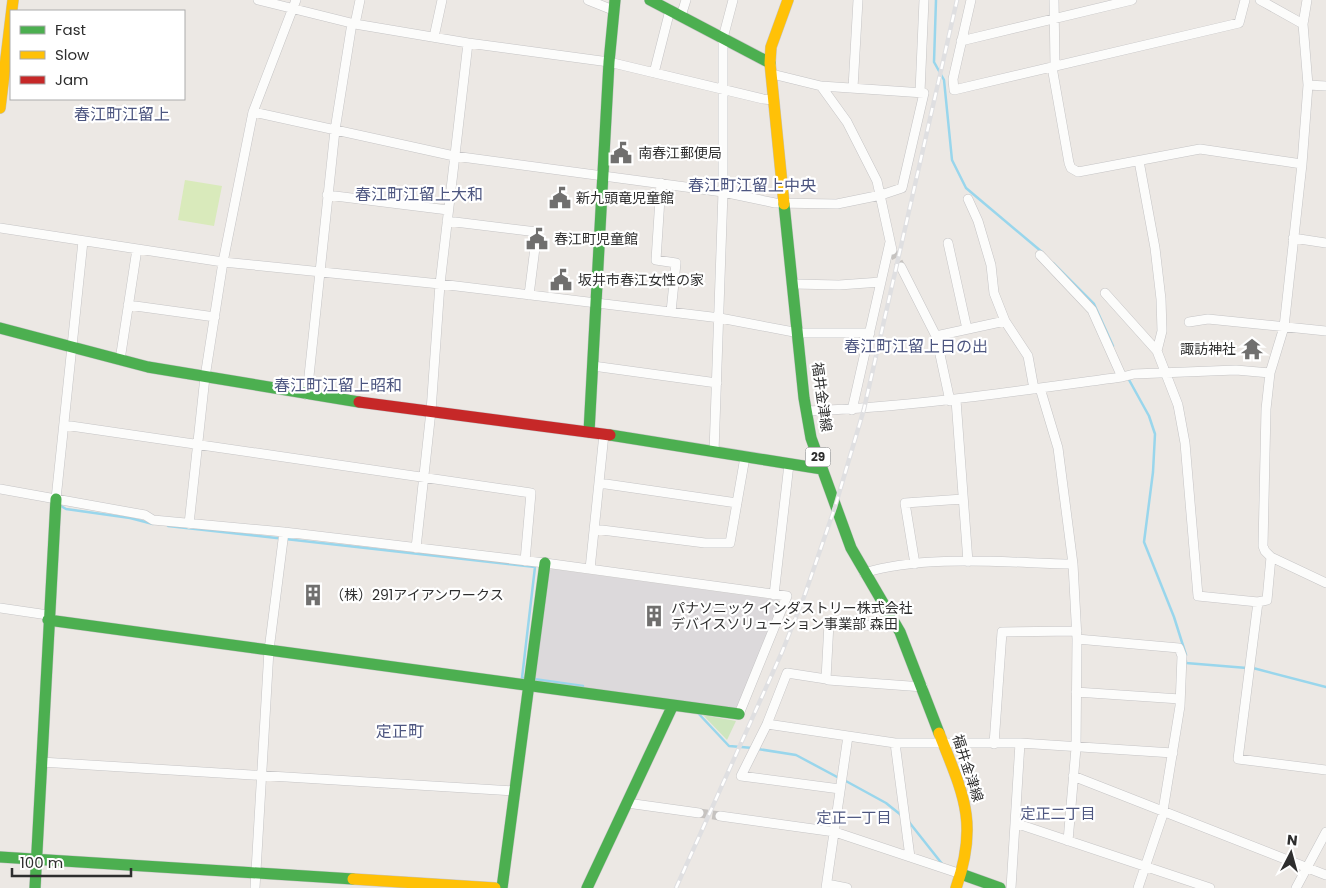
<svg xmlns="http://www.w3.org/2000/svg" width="1326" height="888" viewBox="0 0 1326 888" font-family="Poppins,'Noto Sans JP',sans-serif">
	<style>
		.industrial { fill: #dcd9db }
		.green { fill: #cee6be }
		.pitch { fill: #d9eabb }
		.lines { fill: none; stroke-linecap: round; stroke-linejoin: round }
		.stream { stroke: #99d6ec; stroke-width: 2.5 }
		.street-tunnel { stroke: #c6c3c0; stroke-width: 9; stroke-dasharray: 9 4.5; stroke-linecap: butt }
		.street-casing { stroke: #c5c4c5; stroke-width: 10 }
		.fast-casing { stroke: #c5c4c5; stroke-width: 12 }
		.slow-casing { stroke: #c5c4c5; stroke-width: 12 }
		.jam-casing { stroke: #c5c4c5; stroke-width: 12 }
		.street { stroke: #fcfcfb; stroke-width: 9 }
		.fast { stroke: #4caf50; stroke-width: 11 }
		.slow { stroke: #ffc107; stroke-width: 11 }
		.jam { stroke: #c62828; stroke-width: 11 }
		.rail-casing { stroke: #dfdfe1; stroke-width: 4.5 }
		.rail { stroke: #fff; stroke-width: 2.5; stroke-dasharray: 8; stroke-linecap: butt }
		.labels { text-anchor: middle; stroke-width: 4.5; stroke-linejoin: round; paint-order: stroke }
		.shield { fill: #fff; stroke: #6d6d6d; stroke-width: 1 }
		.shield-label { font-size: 12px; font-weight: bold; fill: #2e2e2e }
		.poi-label { font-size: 14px; fill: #2e2e2e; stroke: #fff; text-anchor: start }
		.street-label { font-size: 14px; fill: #2e2e2e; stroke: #fff }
		.neighbourhood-label { font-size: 15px; fill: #4d5680; stroke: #fff }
		.quarter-label { font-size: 16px; fill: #4d5680; stroke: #fff }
	</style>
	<rect width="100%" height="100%" fill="#ece8e4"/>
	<path class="industrial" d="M552,569L778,600L781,604L737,708L536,682L534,679L548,571Z"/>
	<path class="green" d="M703,715L736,721L727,740Z"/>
	<path class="pitch" d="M185,180L222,186L214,226L178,220Z"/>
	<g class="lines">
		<path class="stream" d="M936,0L934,62L944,80L952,160L966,188L1042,252
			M1053,263L1094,304L1113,346
			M1128,378L1149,416L1155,434L1153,472L1144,542L1174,617L1186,655
			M61,506L66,509L130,518L153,524
			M168,526L535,567L522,678H526
			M1186,661V663L1247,668
			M1253,668L1326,687
			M534,679L583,686
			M698,713L729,746L753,748
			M758,749L796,755L839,778
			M844,780L886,803L901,815
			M909,822L943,865"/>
		<path class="street-tunnel" d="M892,250L901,267
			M699,813L720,816"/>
		<g class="street-casing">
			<path id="street" d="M258,0L355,24L468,43L609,62L763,99L774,100
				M588,0L613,10
				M971,0L953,79L954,90L1239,23L1245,0
				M1054,0L1055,66
				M1260,0L1303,24
				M1307,0L1303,24L1308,85L1302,164L1284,327L1270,373L1266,409L1263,546L1265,551L1271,557L1326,583
				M681,16L686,0
				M355,24L360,0
				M434,37L442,0
				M961,41L1132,0
				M1052,67L1069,163L1071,168L1078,172L1200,149L1302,164
				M654,73L670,10
				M1308,85L1326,86
				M821,86L847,122L877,181L892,250
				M853,88L858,0
				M920,92L924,0
				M253,112L454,156L723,192L775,203L837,204L881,195L902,188L924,93L821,86L772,74
				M1139,161L1155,248L1161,299L1162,331L1157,351L1178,405L1185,443L1198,596L1258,602L1267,600L1271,557
				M661,183L656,260L676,263L671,312
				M327,195L448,210
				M968,199L978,221L991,265L994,293L1005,321L1028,356L1034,389
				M447,221L537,232L529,295
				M0,228L223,262L440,284L720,318L799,333H870
				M1293,238L1326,243
				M948,243L967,329
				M1040,255L1092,310L1122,377
				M901,267L936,336L950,401
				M794,284L839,285L881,282
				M1105,293L1157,351
				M128,305L215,317
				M1189,322L1208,319L1326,331
				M936,336L1005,321
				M120,360L137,249
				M593,366L717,383
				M1040,388L1058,448L1073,564L1077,639L1076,748L1068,841
				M307,395L335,130L352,23
				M956,400L968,562
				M852,410L890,242
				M807,411C913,407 1017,391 1122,377L1134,374L1236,370L1270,373
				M64,425L531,493L525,561
				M714,452L723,192V38L733,0
				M599,483L737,503
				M0,489L145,515L153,520L284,532L545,563L787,596L739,714
				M56,499L83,241
				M189,524L205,377L223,262L253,112L296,0
				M594,529L705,543H730L745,457
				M416,548L431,411L440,284L468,43
				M915,564L905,503L963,499
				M590,569L604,434
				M864,573C925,554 1009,563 1073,564
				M774,595L789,464
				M1258,602L1238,759L1326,770
				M0,608L48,615
				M1077,639L1179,648L1182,656L1180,706L1162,817L1138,888
				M828,680L923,687
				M1076,692L1180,699
				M767,724L848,736
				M895,743L910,857
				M994,744L1002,632L1077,631
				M41,762L515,791
				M1073,776L1326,875
				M840,789L741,776L767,724L787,673L826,679L829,623L897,627
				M627,803L699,813
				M720,816L835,832L961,874
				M1015,823L1210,888
				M827,884L847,888
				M255,888L269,650L284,532
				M826,888L848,736L895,743H1020L1173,753
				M1011,888L1020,743
				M1296,888L1326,832"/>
		</g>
		<g class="fast-casing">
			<path id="fast" d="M650,0L770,63
				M784,204L804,398L811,438L851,548L900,632L939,733
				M0,328L148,367L359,402
				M589,432L609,62L615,0
				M610,435L822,469
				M48,620L739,714
				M0,857L353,879
				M961,874L1000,888
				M35,888L56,499
				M502,888L545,563
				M587,888L673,705"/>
		</g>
		<g class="slow-casing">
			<path id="slow" d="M0,108L13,0
				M784,204L770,63L771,47L788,0
				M939,733C963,794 979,822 956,888
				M353,879L495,888"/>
		</g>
		<g class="jam-casing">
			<path id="jam" d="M359,402L610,435"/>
		</g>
		<use href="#street" class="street"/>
		<use href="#fast" class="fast"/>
		<use href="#slow" class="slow"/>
		<use href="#jam" class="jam"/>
		<g class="rail-casing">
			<path id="rail" d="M676,888L782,652L804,597L835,507L864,409L957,0"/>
		</g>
		<use href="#rail" class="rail"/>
	</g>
	<defs>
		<g id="civic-bare" transform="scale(1.725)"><path d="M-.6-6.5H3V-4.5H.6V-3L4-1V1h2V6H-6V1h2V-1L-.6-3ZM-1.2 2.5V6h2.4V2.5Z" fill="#706f6e" stroke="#fff" stroke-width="2.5" paint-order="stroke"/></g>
		<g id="temple-bare" transform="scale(1.725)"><path d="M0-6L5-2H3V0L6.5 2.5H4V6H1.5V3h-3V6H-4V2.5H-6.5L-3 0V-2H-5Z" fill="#706f6e" stroke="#fff" stroke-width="2.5" paint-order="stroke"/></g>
		<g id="building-bare" transform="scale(1.725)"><path d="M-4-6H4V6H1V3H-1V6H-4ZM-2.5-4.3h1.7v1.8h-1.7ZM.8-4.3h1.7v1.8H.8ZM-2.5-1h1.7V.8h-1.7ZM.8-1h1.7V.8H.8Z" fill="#706f6e" stroke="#fff" stroke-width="2.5" paint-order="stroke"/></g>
	</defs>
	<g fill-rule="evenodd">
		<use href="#civic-bare" x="621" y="153"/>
		<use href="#civic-bare" x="560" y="198"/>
		<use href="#civic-bare" x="537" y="239"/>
		<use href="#civic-bare" x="561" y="280"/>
		<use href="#temple-bare" x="1252" y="349"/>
		<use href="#building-bare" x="313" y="595"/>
		<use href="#building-bare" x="654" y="616"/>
	</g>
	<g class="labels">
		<rect class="shield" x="805.5" y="447.5" width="25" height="19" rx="4"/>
		<g class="shield-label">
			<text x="818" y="461">29</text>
		</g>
		<g class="poi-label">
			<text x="638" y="158">南春江郵便局</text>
			<text x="576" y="203">新九頭竜児童館</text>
			<text x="554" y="244">春江町児童館</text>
			<text x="578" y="285">坂井市春江女性の家</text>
			<text x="1236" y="354" text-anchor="end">諏訪神社</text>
			<text x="330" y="600">（株）291アイアンワークス</text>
			<text x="671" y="613">パナソニック インダストリー株式会社<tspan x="671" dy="16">デバイスソリューション事業部 森田</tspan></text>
		</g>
		<g class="street-label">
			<text transform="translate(822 397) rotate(82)" y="5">福井金津線</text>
			<text transform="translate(968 768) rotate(72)" y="5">福井金津線</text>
		</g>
		<g class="neighbourhood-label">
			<text x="1058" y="819">定正二丁目</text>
			<text x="854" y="823">定正一丁目</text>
		</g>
		<g class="quarter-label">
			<text x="122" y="120">春江町江留上</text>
			<text x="752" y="191">春江町江留上中央</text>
			<text x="419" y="200">春江町江留上大和</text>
			<text x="916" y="352">春江町江留上日の出</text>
			<text x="338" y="391">春江町江留上昭和</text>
			<text x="400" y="737">定正町</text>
		</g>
	</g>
	<rect x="10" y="10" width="175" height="90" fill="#ffffff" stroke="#ababab"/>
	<rect x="20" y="26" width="25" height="8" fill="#4caf50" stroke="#ababab"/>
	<text x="55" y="35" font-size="15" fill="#2e2e2e">Fast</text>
	<rect x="20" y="51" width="25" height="8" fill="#ffc107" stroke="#ababab"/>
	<text x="55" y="60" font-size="15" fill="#2e2e2e">Slow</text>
	<rect x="20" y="76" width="25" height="8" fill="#c62828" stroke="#ababab"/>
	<text x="55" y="85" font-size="15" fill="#2e2e2e">Jam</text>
	<g transform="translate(1291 853) rotate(6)" stroke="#ffffff" stroke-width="4" paint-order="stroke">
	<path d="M0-4L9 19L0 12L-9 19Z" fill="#2e2e2e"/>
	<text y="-8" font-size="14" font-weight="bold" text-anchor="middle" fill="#2e2e2e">N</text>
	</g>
	<path d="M12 868v8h119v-8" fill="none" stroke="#2e2e2e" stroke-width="2.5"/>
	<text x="20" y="868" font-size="15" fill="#2e2e2e" stroke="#ffffff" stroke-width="4" paint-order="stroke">100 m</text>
</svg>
